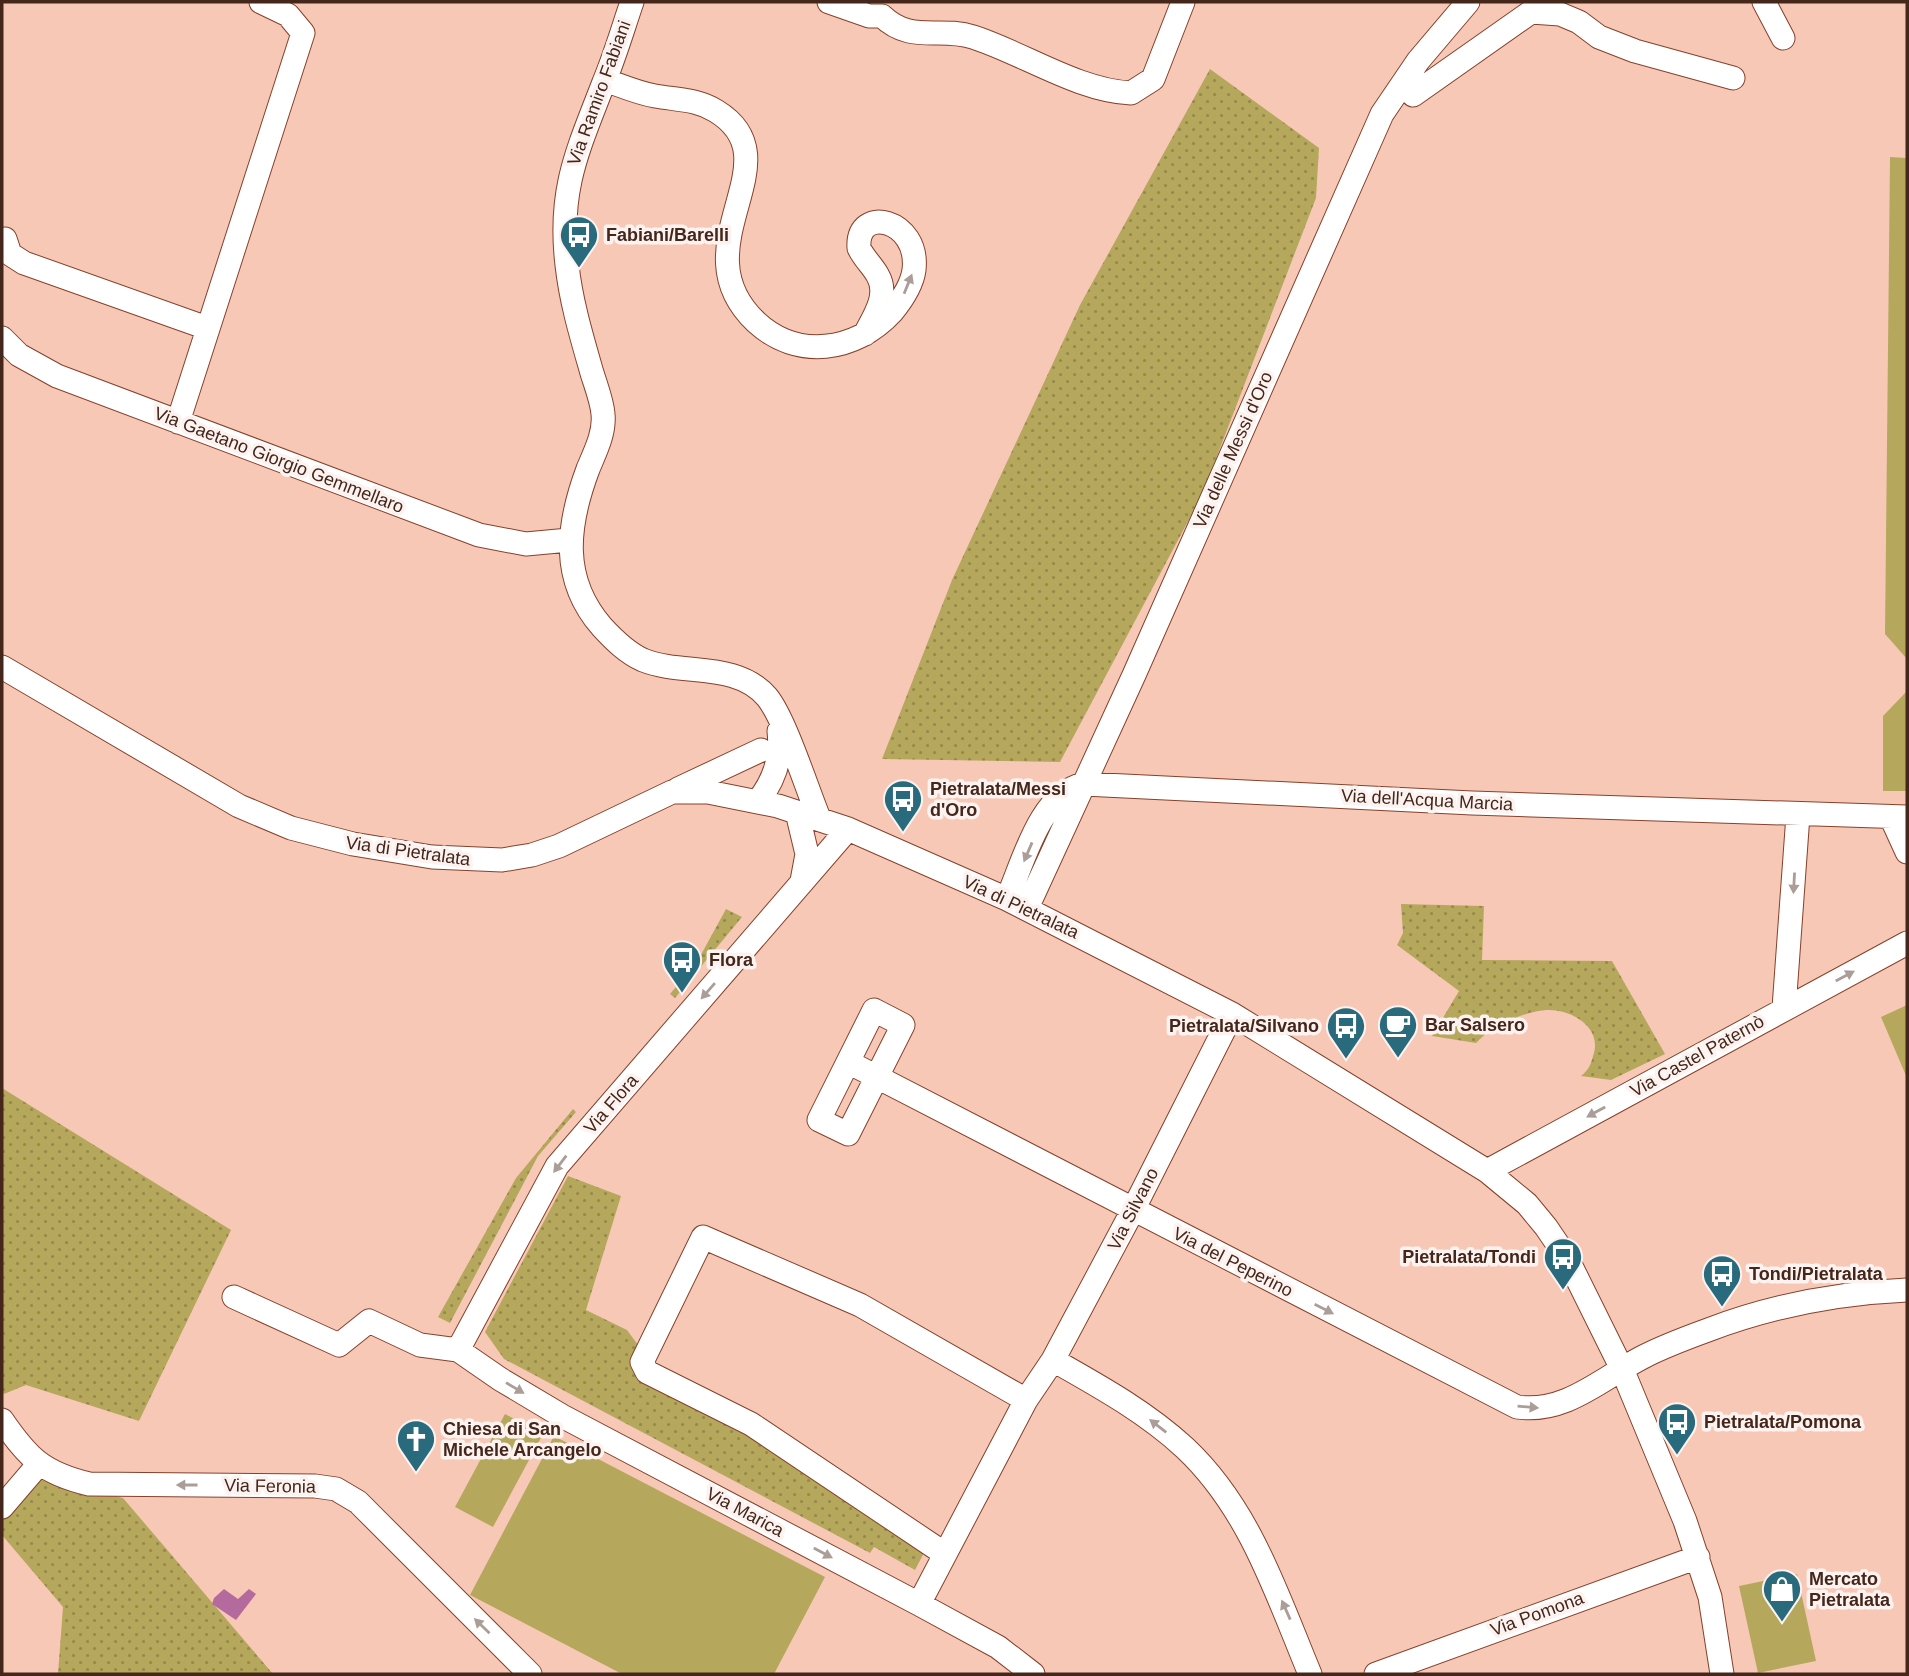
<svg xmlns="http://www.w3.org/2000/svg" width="1909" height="1676" viewBox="0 0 1909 1676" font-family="Arial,sans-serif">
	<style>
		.grass { fill: url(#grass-dots) }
		.garden { fill: #b5a85d }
		.water { fill: #b56a9e }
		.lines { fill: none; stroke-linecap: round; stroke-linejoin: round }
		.minor-casing { stroke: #85412a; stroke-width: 25 }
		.minor { stroke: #fff; stroke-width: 23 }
		.oneway { fill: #ab9d98 }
		.labels { text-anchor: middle; stroke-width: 7; stroke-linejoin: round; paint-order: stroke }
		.street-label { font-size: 18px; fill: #44261b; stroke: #fcf3f0 }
		.poi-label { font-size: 18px; font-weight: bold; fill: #44261b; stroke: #fcf3f0; text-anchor: start }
	</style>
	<defs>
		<pattern id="grass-dots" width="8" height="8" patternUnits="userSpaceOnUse" patternTransform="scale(1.75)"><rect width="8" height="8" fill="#b5a85d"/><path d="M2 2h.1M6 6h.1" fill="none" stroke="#95894c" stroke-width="1.8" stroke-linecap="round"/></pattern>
	</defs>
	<rect width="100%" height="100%" fill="#f8c8b7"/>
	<path class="grass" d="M1210,69L1319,148L1316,198L1202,495L1060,762L882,759L952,580L1080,305Z
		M1401,904L1484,906L1482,960L1612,961L1665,1054L1611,1080L1581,1076C1590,1069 1591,1063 1594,1053C1601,1027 1572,1010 1549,1010C1537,1010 1518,1016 1507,1021C1494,1026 1485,1034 1476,1043L1432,1036L1459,991L1397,945L1403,933Z
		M726,909L742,917L675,998L670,994L697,962Z
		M2,1088L231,1230L139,1421L26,1385L4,1394L2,1391Z
		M573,1109L576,1112L538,1156L450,1323L438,1317L516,1178Z
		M568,1176L621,1196L586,1310L627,1330L641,1349L634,1369L752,1435L926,1549L915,1570L874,1547L870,1553L504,1359L485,1332Z
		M39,1475L123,1498L273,1674H58L63,1607L2,1535V1518Z"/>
	<path class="garden" d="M1890,157L1907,158V659L1885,634Z
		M1907,691V791H1883V716Z
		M1907,1005V1078L1881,1017Z
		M505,1414L543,1434L493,1527L455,1507Z
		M554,1436L825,1577L774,1674H622L470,1595Z
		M1797,1574L1816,1661L1758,1673L1739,1586Z"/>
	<path class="water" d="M224,1589L238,1599L249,1589L256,1594L236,1620L212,1604L214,1598Z"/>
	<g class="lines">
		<g class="minor-casing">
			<path id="minor" d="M632,2C623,28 615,56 604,82C578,150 558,189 567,265C571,302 582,338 592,373C596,386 602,401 603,414C605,433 595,452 588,469C567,525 560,579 602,627C614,640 627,653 643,660C683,676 736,661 767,697C785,719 807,789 819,818
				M829,2L869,16H882C911,44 939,26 973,37C1023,53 1079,91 1131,93L1153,79L1183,2
				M1764,2L1783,38
				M605,80C622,86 638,93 655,96C677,100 697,99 716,111C798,161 676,246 756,322C797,360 855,352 892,312C901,301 912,285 914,270C920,219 856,204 859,248C864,259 873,266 878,276C889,295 874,317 865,334
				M1403,83L1413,95L1531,12L1560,14L1579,22L1599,37L1635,51L1733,78
				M5,239L10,254L24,263L207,328
				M2,338L19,355L57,376L479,535L526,544L569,540
				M178,422L303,33L288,15L261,2
				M2,667L239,806L291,828L353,844L432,857L502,860L532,855L559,846L672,792H708L778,806L848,829L1007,899L1232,1014L1487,1171L1527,1204L1546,1227L1567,1258L1622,1369L1685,1521L1710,1597L1722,1674
				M678,789L761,750
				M758,801C774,781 782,757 779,731
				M797,812L807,854L802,881
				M1891,817L1907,852
				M1007,899C1024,861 1039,795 1084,784L1472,803L1907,817
				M1027,908L1134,675L1382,114L1418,61L1468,2
				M1784,1008L1798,815
				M874,1010L903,1025L848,1134L819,1120Z
				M848,1062L1517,1407C1566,1414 1602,1378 1643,1357C1664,1346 1686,1338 1708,1330C1771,1306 1840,1293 1907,1290
				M1487,1171L1907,943
				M234,1297L339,1345L369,1321L420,1345L458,1350L500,1379L562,1416L919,1604L998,1647L1033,1674
				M458,1350L557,1166L848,829
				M1053,1360C1099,1386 1146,1412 1185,1448C1250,1509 1277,1595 1310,1674
				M2,1420C28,1458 43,1473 89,1484L315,1486L336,1489L358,1502L530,1674
				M2,1507L38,1465
				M945,1554L751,1424L647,1372L642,1362L703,1237L860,1305L1026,1400
				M919,1604L1026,1400L1053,1360L1133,1210L1232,1014
				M1376,1674L1698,1557"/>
		</g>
		<use href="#minor" class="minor"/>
	</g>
	<defs><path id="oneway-solid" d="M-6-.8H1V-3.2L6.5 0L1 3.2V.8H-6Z" transform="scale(1.75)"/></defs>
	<g class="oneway">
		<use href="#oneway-solid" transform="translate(908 284) rotate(-68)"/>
		<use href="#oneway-solid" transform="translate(1028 852) rotate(113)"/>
		<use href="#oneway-solid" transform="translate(1794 883) rotate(93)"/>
		<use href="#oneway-solid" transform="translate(1845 976) rotate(-28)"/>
		<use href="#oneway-solid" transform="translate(708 991) rotate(131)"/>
		<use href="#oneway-solid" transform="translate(1596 1112) rotate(151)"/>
		<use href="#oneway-solid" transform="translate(560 1164) rotate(127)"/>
		<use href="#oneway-solid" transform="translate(1324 1309) rotate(27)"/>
		<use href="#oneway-solid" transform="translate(515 1388) rotate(31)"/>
		<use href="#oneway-solid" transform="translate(1528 1407) rotate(5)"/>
		<use href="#oneway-solid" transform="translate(1158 1426) rotate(-142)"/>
		<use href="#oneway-solid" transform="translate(187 1485) rotate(180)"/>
		<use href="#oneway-solid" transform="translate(823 1553) rotate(28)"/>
		<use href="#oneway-solid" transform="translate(1286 1610) rotate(-114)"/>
		<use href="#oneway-solid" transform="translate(482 1626) rotate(-136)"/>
	</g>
	<defs>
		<g id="bus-pin" transform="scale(2.0125)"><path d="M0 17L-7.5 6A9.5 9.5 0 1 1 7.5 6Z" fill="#296b7d" stroke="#fcf3f0"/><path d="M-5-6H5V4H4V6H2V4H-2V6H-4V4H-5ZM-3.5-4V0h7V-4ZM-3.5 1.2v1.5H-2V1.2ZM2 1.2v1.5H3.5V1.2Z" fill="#fff"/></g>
		<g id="cafe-pin" transform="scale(2.0125)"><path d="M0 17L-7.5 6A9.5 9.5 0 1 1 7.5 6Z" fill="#296b7d" stroke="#fcf3f0"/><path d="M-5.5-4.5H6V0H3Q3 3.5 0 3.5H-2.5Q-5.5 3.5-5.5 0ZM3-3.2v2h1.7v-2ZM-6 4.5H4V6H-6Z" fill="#fff"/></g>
		<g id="church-pin" transform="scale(2.0125)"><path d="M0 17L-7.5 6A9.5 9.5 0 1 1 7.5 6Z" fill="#296b7d" stroke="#fcf3f0"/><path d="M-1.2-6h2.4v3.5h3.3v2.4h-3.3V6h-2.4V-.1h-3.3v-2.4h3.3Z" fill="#fff"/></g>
		<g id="shop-pin" transform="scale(2.0125)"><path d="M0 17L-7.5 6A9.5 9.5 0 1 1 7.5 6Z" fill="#296b7d" stroke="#fcf3f0"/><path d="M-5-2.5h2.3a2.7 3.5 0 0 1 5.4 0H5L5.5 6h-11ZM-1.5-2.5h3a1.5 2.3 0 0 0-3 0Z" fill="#fff"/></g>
	</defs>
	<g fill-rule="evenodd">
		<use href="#bus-pin" x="579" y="235"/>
		<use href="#bus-pin" x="903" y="799"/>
		<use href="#bus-pin" x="682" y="960"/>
		<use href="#cafe-pin" x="1398" y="1025"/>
		<use href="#bus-pin" x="1346" y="1026"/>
		<use href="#bus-pin" x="1563" y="1257"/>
		<use href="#bus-pin" x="1722" y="1274"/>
		<use href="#bus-pin" x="1677" y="1422"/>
		<use href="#church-pin" x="416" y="1439"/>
		<use href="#shop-pin" x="1782" y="1589"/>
	</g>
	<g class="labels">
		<g class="street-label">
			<text transform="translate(599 93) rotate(-70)" y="6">Via Ramiro Fabiani</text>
			<text transform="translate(1233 450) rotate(-66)" y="6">Via delle Messi d'Oro</text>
			<text transform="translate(279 460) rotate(21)" y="6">Via Gaetano Giorgio Gemmellaro</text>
			<text transform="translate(1427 800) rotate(3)" y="6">Via dell'Acqua Marcia</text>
			<text transform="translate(408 851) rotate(8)" y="6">Via di Pietralata</text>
			<text transform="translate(1021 907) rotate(25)" y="6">Via di Pietralata</text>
			<text transform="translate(1697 1056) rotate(-29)" y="6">Via Castel Paternò</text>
			<text transform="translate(611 1104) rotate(-49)" y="6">Via Flora</text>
			<text transform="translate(1133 1209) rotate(-63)" y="6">Via Silvano</text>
			<text transform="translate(1233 1262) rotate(27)" y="6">Via del Peperino</text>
			<text transform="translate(270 1486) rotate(1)" y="6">Via Feronia</text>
			<text transform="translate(745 1512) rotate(28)" y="6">Via Marica</text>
			<text transform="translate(1537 1614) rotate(-20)" y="6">Via Pomona</text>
		</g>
		<g class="poi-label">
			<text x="606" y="241">Fabiani/Barelli</text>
			<text x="930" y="795">Pietralata/Messi<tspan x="930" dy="21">d'Oro</tspan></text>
			<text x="709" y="966">Flora</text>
			<text x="1425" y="1031">Bar Salsero</text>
			<text x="1319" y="1032" text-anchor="end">Pietralata/Silvano</text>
			<text x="1536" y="1263" text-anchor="end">Pietralata/Tondi</text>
			<text x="1749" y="1280">Tondi/Pietralata</text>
			<text x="1704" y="1428">Pietralata/Pomona</text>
			<text x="443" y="1435">Chiesa di San<tspan x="443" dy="21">Michele Arcangelo</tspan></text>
			<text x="1809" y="1585">Mercato<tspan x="1809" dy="21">Pietralata</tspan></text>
		</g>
	</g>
	<rect width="1909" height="1676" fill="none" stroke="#44261b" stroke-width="7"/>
</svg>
